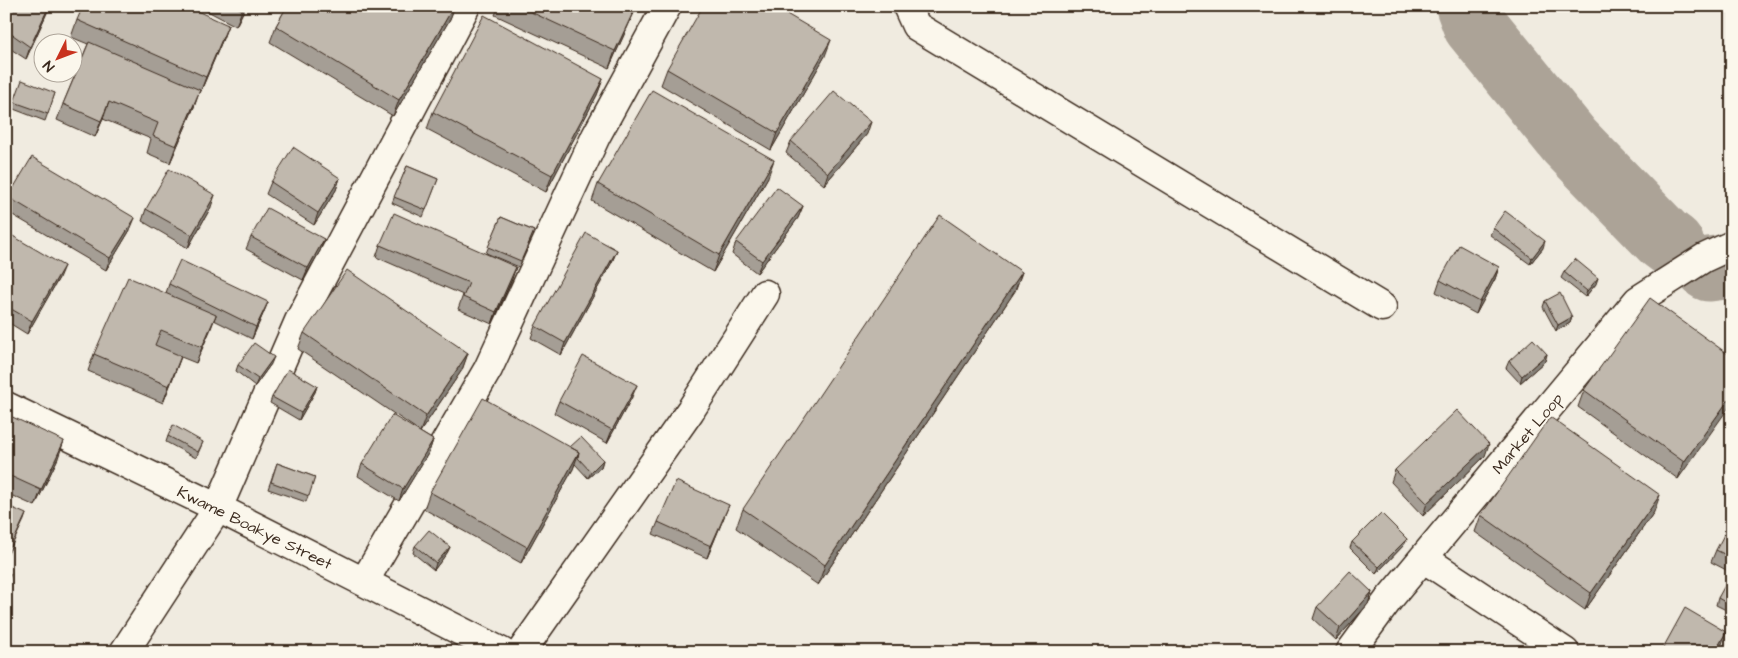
<svg xmlns="http://www.w3.org/2000/svg" width="1738" height="658" viewBox="0 0 1738 658" font-family="'Architects Daughter',sans-serif">
	<style>
		.lines { fill: none; stroke-linecap: round; stroke-linejoin: round }
		.river { stroke: #aca397; stroke-width: 65 }
		.minor-casing { stroke: #3b2a1e; stroke-width: 31 }
		.minor { stroke: #fbf7ec; stroke-width: 28 }
		.wall { fill: #a59e95; stroke: #3b2a1e }
		.shaded-wall { fill: #868179; stroke: #3b2a1e }
		.building { fill: #c0b8ad; stroke: #3b2a1e }
		.labels { text-anchor: middle; stroke-width: 4; stroke-linejoin: round; paint-order: stroke }
		.street-label { font-size: 16px; fill: #3b2a1e; stroke: #fbf7ec }
	</style>
	<rect width="100%" height="100%" fill="#f0ebe0"/>
	<filter id="ink" filterUnits="userSpaceOnUse"><feTurbulence type="fractalNoise" baseFrequency=".02" numOctaves="2"/><feDisplacementMap in="SourceGraphic" scale="10" xChannelSelector="R" yChannelSelector="G"/><feConvolveMatrix kernelMatrix="1 2 1 2 8 2 1 2 1" color-interpolation-filters="sRGB"/></filter>
	<g filter="url(#ink)">
		<g class="lines">
			<path class="river" d="M1468,6L1475,25L1570,142L1664,239L1672,245
				M1709,269L1732,266"/>
			<g class="minor-casing">
				<path id="minor" d="M907,6L916,26L1382,307
					M6,406L218,508L502,652
					M1423,558L1565,652
					M364,582L488,369L596,136L667,6
					M124,652L218,508L299,321L466,6
					M521,652L690,411L765,294
					M1350,652L1389,599L1638,300L1704,258L1732,245"/>
			</g>
			<use href="#minor" class="minor"/>
		</g>
		<path class="wall" d="M6,6H50L26,59L6,46Z
			M198,6H246L236,26Z
			M287,6H455L450,19L393,116L270,42L276,26Z
			M499,6H637L609,68L495,15Z
			M77,20L228,25L222,41L200,93H199L194,107L170,163L147,153L151,139L103,119L95,137L57,120L63,104L88,44L71,37Z
			M825,56L771,150L661,85L667,69Z
			M603,79L597,95L546,192L427,129L433,112Z
			M55,93L45,121L11,108L14,102Z
			M867,134L824,185L786,153L791,141Z
			M407,166L438,179L423,217L392,203Z
			M768,177L713,272L592,201L598,184Z
			M340,178L336,190L314,225L266,194L271,182Z
			M8,197L130,230L106,270L6,211V202Z
			M803,206L798,218L757,273L732,254L736,242Z
			M211,207L188,248L142,221L146,209Z
			M501,217L534,231L519,267L486,253Z
			M1493,228L1543,248L1530,264L1490,235Z
			M6,232L59,278L27,334L6,321Z
			M251,237L324,239L320,251L303,280L246,249Z
			M380,245L512,279L492,324L458,309L463,295L376,257Z
			M617,250L612,262L561,355L531,338L535,326Z
			M1499,267L1495,279L1476,314L1436,292L1440,280Z
			M1022,272L1015,291L818,585L736,528L743,509Z
			M1564,272L1596,284L1585,297L1561,278Z
			M169,284L268,302L263,314L252,339L214,320L196,363L181,357L163,403L88,371L94,354L166,293Z
			M1545,301L1572,317L1570,323L1556,331L1543,307Z
			M304,333L468,353L462,370L420,432L433,440L429,452L399,501L358,476L362,464L415,428L298,349Z
			M1547,354L1545,361L1520,383L1506,368L1509,361Z
			M1732,357L1678,479L1578,407L1584,390Z
			M271,364L255,386L236,371L238,365Z
			M317,386L315,392L299,420L270,403L272,397Z
			M632,397L607,443L554,413L559,401Z
			M6,414L58,458L35,506L6,493Z
			M168,436L203,442L196,458L166,442Z
			M570,447L603,460L601,467L588,478L575,464L573,469L521,563L424,509L430,492Z
			M1485,456L1423,516L1391,482L1395,470Z
			M277,463L315,477L306,502L268,489Z
			M1654,512L1585,610L1475,532L1481,515Z
			M724,517L707,558L653,534L658,522Z
			M1732,532V573L1711,562L1716,550Z
			M1407,539L1404,545L1376,574L1350,548L1352,542Z
			M415,546L450,547L447,553L434,570L413,553Z
			M1732,579V613L1716,605L1718,598Z
			M1372,592L1368,604L1336,640L1313,619L1317,607Z
			M1722,644L1717,652H1661L1663,648Z"/>
		<path class="shaded-wall" d="M49,6H50L26,59L30,47Z
			M244,6H246L236,26L242,10Z
			M454,6H455L450,19L393,116L399,100Z
			M636,6H637L609,68L615,51Z
			M228,25L222,41L200,93L206,77Z
			M831,40L825,56L771,150L777,133Z
			M603,79L597,95L546,192L552,175Z
			M200,90L194,107L170,163L176,146Z
			M109,102L103,119L95,137L101,121Z
			M871,122L867,134L824,185L828,173Z
			M774,160L768,177L713,272L719,255Z
			M340,178L336,190L314,225L318,213Z
			M215,195L211,207L188,248L192,235Z
			M803,206L798,218L757,273L762,261Z
			M135,218L130,230L106,270L110,258Z
			M324,239L320,251L303,280L308,268Z
			M1545,241L1543,248L1530,264L1532,258Z
			M617,250L612,262L561,355L565,343Z
			M64,266L59,278L27,334L32,321Z
			M516,267L512,279L492,324L496,312Z
			M1499,267L1495,279L1476,314L1480,302Z
			M1022,272L1015,291L818,585L825,565Z
			M1598,278L1596,284L1585,297L1587,291Z
			M268,302L263,314L252,339L256,327Z
			M216,315L210,331L196,363L202,347Z
			M1572,317L1570,323L1556,331L1558,325Z
			M468,353L462,370L420,432L426,416Z
			M1547,354L1545,361L1520,383L1522,376Z
			M181,356L175,373L163,403L169,386Z
			M274,357L271,364L255,386L258,379Z
			M637,385L632,397L607,443L612,430Z
			M317,386L315,392L299,420L301,413Z
			M1732,395V403L1678,479L1684,462Z
			M433,440L429,452L399,501L403,489Z
			M64,441L58,458L35,506L41,490Z
			M1489,444L1485,456L1423,516L1427,503Z
			M579,452L573,469L521,563L527,547Z
			M603,460L601,467L588,478L591,472Z
			M1660,495L1654,512L1585,610L1591,593Z
			M729,505L724,517L707,558L711,546Z
			M26,514L24,520L6,558L8,553Z
			M1407,539L1404,545L1376,574L1379,567Z
			M450,547L447,553L434,570L436,563Z
			M11,574L6,586V581Z
			M1372,592L1368,604L1336,640L1340,628Z
			M1726,632L1722,644L1717,652H1715Z"/>
		<path class="building" d="M6,6H49L30,47L6,30Z
			M83,6H186L228,25L206,77L77,20Z
			M235,6H244L242,10Z
			M287,6H454L399,100L276,26Z
			M518,6H636L615,51Z
			M703,6H773L831,40L777,133L667,69Z
			M484,15L603,79L552,175L433,112Z
			M89,42L200,90L176,146L153,136L158,123L109,102L101,121L63,104Z
			M22,80L55,93L48,114L14,102Z
			M652,90L774,160L719,255L598,184Z
			M834,91L871,122L828,173L791,141Z
			M293,147L340,178L318,213L271,182Z
			M32,157L135,218L110,258L8,197Z
			M407,166L438,179L426,210L394,197Z
			M169,169L215,195L192,235L146,209Z
			M777,187L803,206L762,261L736,242Z
			M267,208L324,239L308,268L251,237Z
			M1505,211L1545,241L1532,258L1493,228Z
			M394,213L516,267L496,312L463,297L469,283L380,245Z
			M940,215L1022,272L825,565L743,509Z
			M501,217L534,231L521,261L488,247Z
			M6,232L64,266L32,321L6,306Z
			M586,233L617,250L565,343L535,326Z
			M1459,245L1499,267L1480,302L1440,280Z
			M1575,259L1598,278L1587,291L1564,272Z
			M180,260L268,302L256,327L169,284Z
			M347,270L468,353L426,416L304,333Z
			M128,277L216,315L202,347L161,330L155,345L181,356L169,386L94,354Z
			M1560,293L1572,317L1558,325L1545,301Z
			M1650,298L1732,357V395L1684,462L1584,390Z
			M1533,339L1547,354L1522,376L1509,361Z
			M254,343L274,357L258,379L238,365Z
			M583,356L637,385L612,430L559,401Z
			M288,369L317,386L301,413L272,397Z
			M483,398L579,452L527,547L430,492Z
			M1457,410L1489,444L1427,503L1395,470Z
			M6,414L64,441L41,490L6,474Z
			M392,415L433,440L403,489L362,464Z
			M1550,417L1660,495L1591,593L1481,515Z
			M173,425L203,442L198,452L168,436Z
			M581,437L603,460L591,472L578,458L579,452L570,447Z
			M277,463L315,477L309,496L271,482Z
			M676,481L729,505L711,546L658,522Z
			M6,505L26,514L8,553L6,552Z
			M1381,513L1407,539L1379,567L1352,542Z
			M1727,529L1732,532V558L1716,550Z
			M429,530L450,547L436,563L415,546Z
			M6,571L11,574L6,581Z
			M1350,571L1372,592L1340,628L1317,607Z
			M1729,578L1732,579V606L1718,598Z
			M1685,608L1726,632L1715,652H1670L1663,648Z
			M1732,644V652H1727Z"/>
	</g>
	<g class="labels">
		<g class="street-label">
			<text transform="translate(1527 433) rotate(-50)" y="6">Market Loop</text>
			<text transform="translate(255 527) rotate(26)" y="6">Kwame Boakye Street</text>
		</g>
	</g>
	<rect width="1738" height="658" fill="none" stroke="#fbf7ec" stroke-width="25"/>
	<rect x="12" y="12" width="1713" height="633" fill="none" stroke="#3b2a1e" stroke-width="2" filter="url(#ink)"/>
	<g transform="translate(58 58) rotate(228)"><circle r="24" fill="#fbf7ec" stroke="#aea59a"/>
	<path d="M0-4L9 19L0 12L-9 19Z" fill="#c8321e"/>
	<text y="-8" font-size="14" font-weight="bold" text-anchor="middle" fill="#3b2a1e">N</text>
	</g>
</svg>
